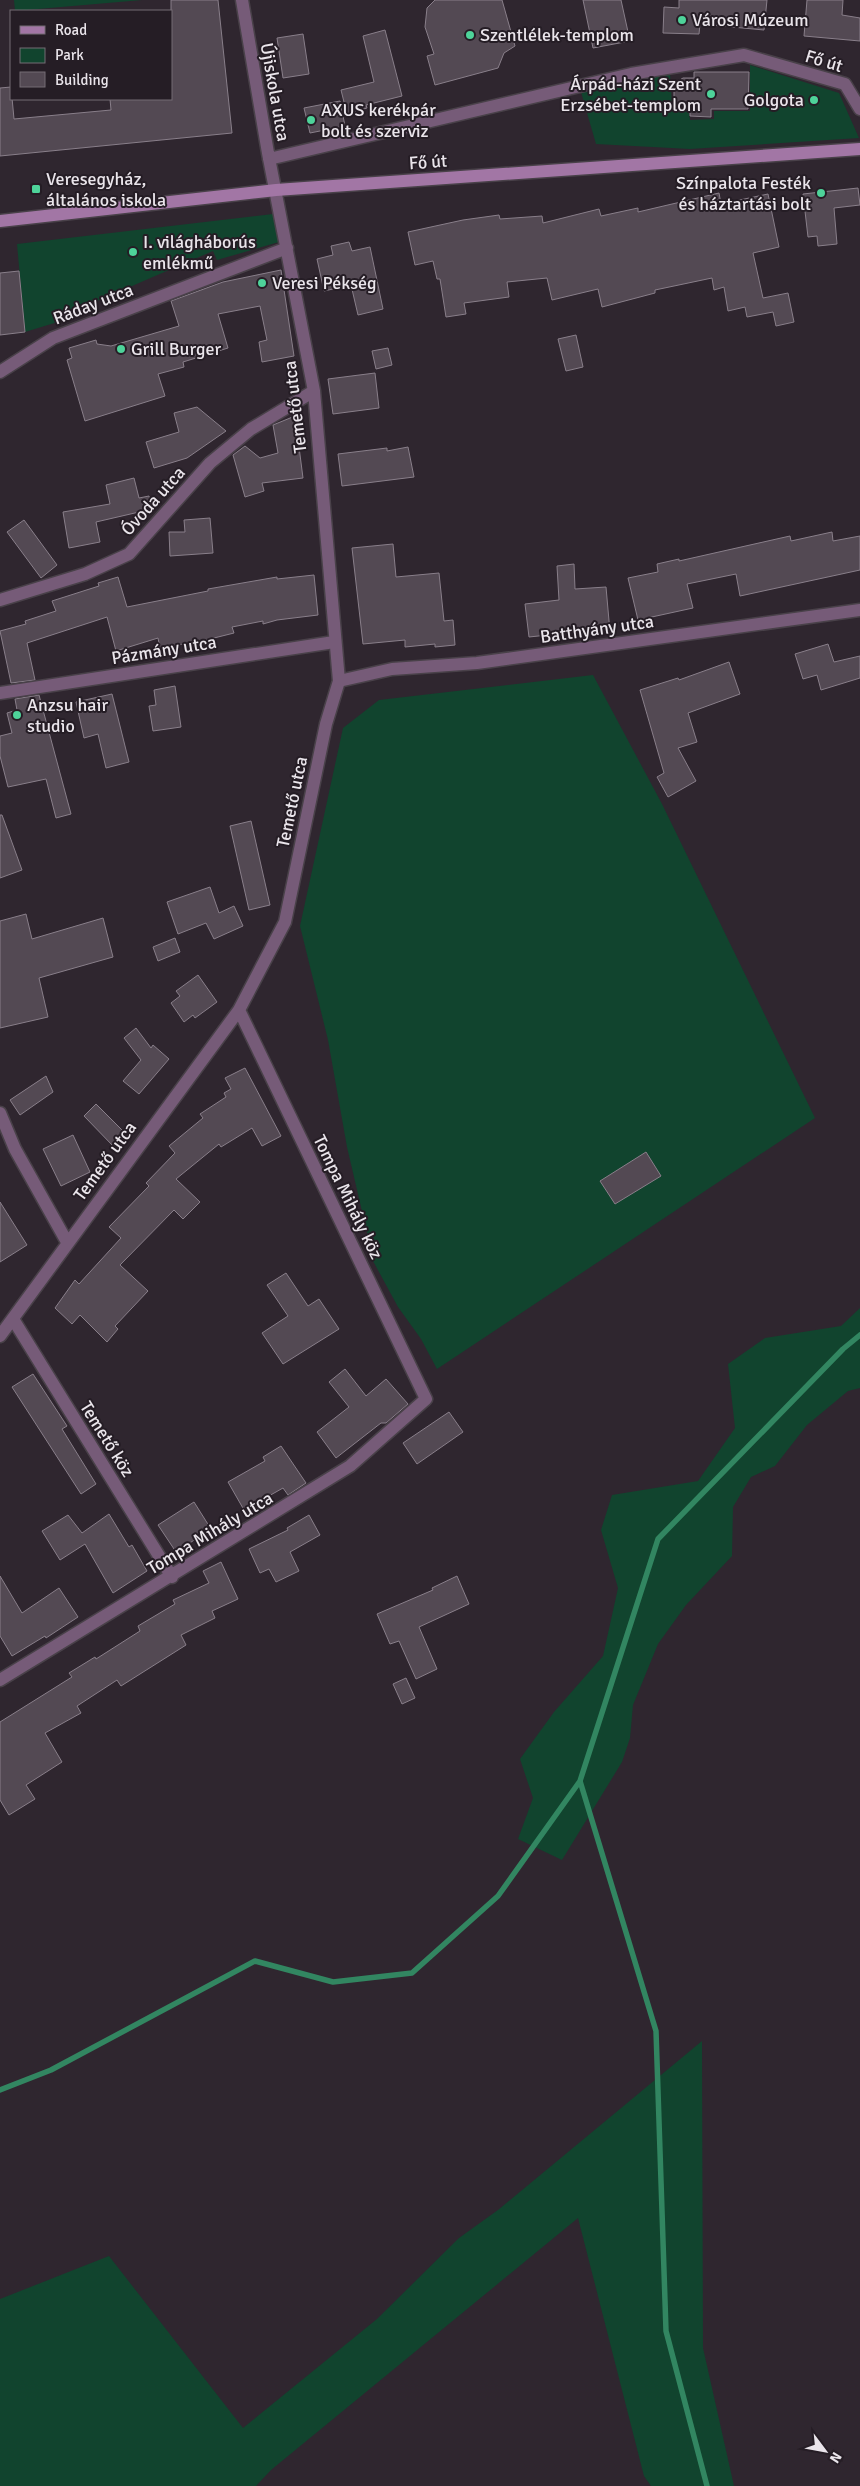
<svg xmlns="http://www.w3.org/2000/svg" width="860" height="2486" viewBox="0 0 860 2486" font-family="Signika,sans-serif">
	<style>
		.green { fill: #11442e }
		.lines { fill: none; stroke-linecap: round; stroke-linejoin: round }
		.stream { stroke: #328661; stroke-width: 5.5 }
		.building { fill: #534953; stroke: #897f8a }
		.minor-casing { stroke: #494149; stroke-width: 15 }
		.secondary-casing { stroke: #494149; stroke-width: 15 }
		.minor { stroke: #765b78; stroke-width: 12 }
		.secondary { stroke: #a276a5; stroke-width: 12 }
		.poi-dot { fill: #4ed39a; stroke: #251d25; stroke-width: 2 }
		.labels { text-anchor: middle; stroke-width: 4; stroke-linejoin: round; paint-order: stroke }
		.poi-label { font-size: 18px; fill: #eae5eb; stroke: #251d25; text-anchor: start }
		.street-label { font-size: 18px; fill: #eae5eb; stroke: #251d25 }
	</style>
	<rect width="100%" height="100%" fill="#2f262f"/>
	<path class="green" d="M14,0H142L15,11Z
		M750,65L839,93L859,138L690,149L596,144L581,92L670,73L672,105L688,108L690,120L714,119V111H750Z
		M273,214L279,242L217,260L213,251L95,302L97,310L25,332L17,244Z
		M593,675L662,804L815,1118L437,1369L421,1339L398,1307L360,1237H368L347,1147L328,1040L300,926L343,728L379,700Z
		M860,1308V1388L848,1391L807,1425L775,1466L751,1477L733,1507L732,1556L686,1605L658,1644L633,1705L630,1738L622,1762L562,1860L518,1839L533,1798L520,1759L554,1712L603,1656L618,1588L601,1530L612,1495L698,1481L735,1428L728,1364L765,1338L841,1326Z
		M702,2041L703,2348L734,2486H651L644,2476L578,2218L271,2470L256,2486H0V2299L109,2256L243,2428L377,2319L459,2238L498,2210Z"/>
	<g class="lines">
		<path class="stream" d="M0,2090L51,2070L255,1961L333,1982L412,1973L498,1896L580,1781
			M707,2486L666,2331L656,2031L580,1781L658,1539L843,1349L860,1335"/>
	</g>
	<path class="building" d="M171,0H218L232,133L0,156V88L11,87L14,119L111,110L110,99H171Z
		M435,0H502L515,46L504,53L498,68L435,85L427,56L434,54L425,27L427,8Z
		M583,0H621L630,41L593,48Z
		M679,0H767L764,30L700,24L699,34L663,33L664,7L679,8Z
		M807,0H843L842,15L860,18V41L804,36Z
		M385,30L402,96L366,105L367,108L347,114L341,90L374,82L363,36Z
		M303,34L309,74L283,78L277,38Z
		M694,72H749L748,109H711V117L690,116V108L674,103V90L678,81L683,78H694Z
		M340,101L345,126L310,133L304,108Z
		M858,188L860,205L834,208L837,244L818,246L817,236L808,237L803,194Z
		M719,193L721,204L768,194L779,247L753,253L763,298L788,293L794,322L776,326L773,312L747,317L745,307L728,311L724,287L714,290L712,278L655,290V293L602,307L598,289L552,300L547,278L507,282L509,297L464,303L466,314L446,317L440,279H437L433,261L415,265L408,232L463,220L499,215L500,219L542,216L543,223L599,209L601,216L638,208V212Z
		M349,242L352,251L370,247L383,309L358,315L351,285L324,291L317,259L333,255L331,246Z
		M281,270L294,356L262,362L259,342L267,340L260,306L218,314L228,348L183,362L184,367L158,374L165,396L85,421L67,360L72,358L69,348L96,340L97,344L111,346L179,326L171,301L223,282Z
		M19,271L25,332L0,335V273Z
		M576,335L583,367L566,371L558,339Z
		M388,348L392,365L376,369L372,351Z
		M375,373L379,408L333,414L328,379Z
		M197,407L226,431L187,458L154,468L146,442L179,432L174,413Z
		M295,416L303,478L262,483L264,491L245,497L233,455L245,446L260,458L278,453L273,425Z
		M408,447L414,477L342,486L338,454L387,448V451Z
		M134,478L139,498L149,496L152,509L96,522L100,542L69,548L63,512L110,504L106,485Z
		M210,518L213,553L170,556L169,532H185L184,520Z
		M24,520L57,565L41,578L7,532Z
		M832,532L833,541L860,536V570L740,596L736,574L687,584L693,608L638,620L628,578L658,572L657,564L679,559V561L790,536L791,541Z
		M393,544L396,577L439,573L444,621L453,620L455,645L435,647V644L405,647V640L363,644L352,548Z
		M574,564L575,589L606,587L610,632L576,634V632L529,637L525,604L559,600L557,566Z
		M314,575L318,615L277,620L263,624V621L232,627L234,633L202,641L160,648L158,638L116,651L107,617L27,643L35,680L11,683L0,631L26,624L25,621L56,611L52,601L99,586L98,583L118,577L127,607L208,591V589L277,577V579Z
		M828,644L834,662L860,656V678L821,690L817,675L803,679L795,654Z
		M729,662L740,694L688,713L697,742L678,748L696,781L668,797L657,777L664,773L640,690L678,678L679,680Z
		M175,686L181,727L153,731L149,706L156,705L154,690Z
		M112,694L129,762L106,768L98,734L84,738L76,702Z
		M39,695L71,814L56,818L46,779L8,787L0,756V736L12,733L7,713L17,710L15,699Z
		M0,815H2L22,870L0,878Z
		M251,821L270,905L249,910L230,826Z
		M210,887L219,913L234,906L243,926L214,939L206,923L178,934L167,902Z
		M26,914L32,939L103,918L113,957L39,978L48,1017L0,1028V921Z
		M175,938L180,952L158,961L153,947Z
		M198,975L217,1002L195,1018L193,1015L184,1022L171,1003L180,996L176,991Z
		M136,1028L151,1048L153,1045L169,1059L139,1094L123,1081L141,1060L124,1038Z
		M245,1068L281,1136L262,1146L252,1128L221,1147L219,1144L176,1179L200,1202L183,1219L174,1210L120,1265L148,1291L115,1326L118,1329L107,1342L80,1315L72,1324L55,1308L75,1280L79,1284L121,1238L109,1227L149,1186L146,1183L175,1153L169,1146L203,1118L200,1114L226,1097L224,1093L231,1089L225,1078Z
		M46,1076L53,1092L20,1115L10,1100Z
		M96,1104L126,1134L114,1147L84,1116Z
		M73,1135L90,1172L61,1186L43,1149Z
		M646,1152L661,1176L615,1204L600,1181Z
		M0,1202L27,1245L0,1262Z
		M286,1273L308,1306L319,1299L339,1329L283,1364L262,1333L288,1316L267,1285Z
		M345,1369L366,1396L386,1379L408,1404L386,1423H381L336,1458L317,1432L349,1407L329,1382Z
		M33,1374L67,1426L62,1429L96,1484L81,1494L12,1387Z
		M449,1412L463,1432L417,1464L403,1443Z
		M281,1446L306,1483L288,1495L283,1488L244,1510L228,1482L265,1461L263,1457Z
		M194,1502L211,1529L176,1552L158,1525Z
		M109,1514L129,1547L132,1545L147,1571L113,1593L85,1544L60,1560L42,1531L68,1515L82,1533Z
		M309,1515L320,1535L290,1552L299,1571L276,1582L269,1569L260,1573L249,1549L288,1530L287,1528Z
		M221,1562L238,1599L212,1611L215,1618L181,1635L186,1645L121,1686L117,1680L77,1706L81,1713L45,1733L62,1762L26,1785L35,1799L9,1815L0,1800V1722L72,1677L69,1673L95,1657L96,1659L140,1631L138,1626L175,1604L173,1600L209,1583L203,1571Z
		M0,1576L22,1613L59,1588L78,1617L46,1638L45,1636L12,1656L0,1636Z
		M457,1576L469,1604L419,1627L437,1669L416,1679L399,1641L390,1644L377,1614L433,1590L432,1588Z
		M406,1678L415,1698L402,1704L393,1684Z"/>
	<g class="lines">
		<g class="minor-casing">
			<path id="minor" d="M269,159L631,74L744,55L845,84L860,109
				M0,372L53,338L287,248
				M0,600L85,574L129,554L210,463L251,429L314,391
				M339,681L392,669L477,663L860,610
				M0,693L334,642
				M0,1113L15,1149L67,1242
				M13,1319L172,1577
				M0,1336L239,1010L285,922L326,724L339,681L314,391L268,153L242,0
				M0,1680L350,1466L426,1399L239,1010"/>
		</g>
		<g class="secondary-casing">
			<path id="secondary" d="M0,221L276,190L860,149"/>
		</g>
		<use href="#minor" class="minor"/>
		<use href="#secondary" class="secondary"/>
	</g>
	<g class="poi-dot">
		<circle cx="682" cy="20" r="5"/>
		<circle cx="470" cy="35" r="5"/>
		<circle cx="711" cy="94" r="5"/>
		<circle cx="814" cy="100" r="5"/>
		<circle cx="311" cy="120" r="5"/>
		<rect x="31" y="184" width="10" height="10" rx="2.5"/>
		<circle cx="821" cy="193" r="5"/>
		<circle cx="133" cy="252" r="5"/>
		<circle cx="262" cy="283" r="5"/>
		<circle cx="121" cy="349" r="5"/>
		<circle cx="17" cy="715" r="5"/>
	</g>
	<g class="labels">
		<g class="poi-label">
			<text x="692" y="26">Városi Múzeum</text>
			<text x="480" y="41">Szentlélek-templom</text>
			<text x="701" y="90" text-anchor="end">Árpád-házi Szent<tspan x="701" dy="21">Erzsébet-templom</tspan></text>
			<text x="804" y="106" text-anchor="end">Golgota</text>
			<text x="321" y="116">AXUS kerékpár<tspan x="321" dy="21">bolt és szerviz</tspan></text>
			<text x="46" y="185">Veresegyház,<tspan x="46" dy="21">általános iskola</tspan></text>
			<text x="811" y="189" text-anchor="end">Színpalota Festék<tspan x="811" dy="21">és háztartási bolt</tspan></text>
			<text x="143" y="248">I. világháborús<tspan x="143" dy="21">emlékmű</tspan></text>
			<text x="272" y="289">Veresi Pékség</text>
			<text x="131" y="355">Grill Burger</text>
			<text x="27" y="711">Anzsu hair<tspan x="27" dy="21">studio</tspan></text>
		</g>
		<g class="street-label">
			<text transform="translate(824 61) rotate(17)" y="6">Fő út</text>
			<text transform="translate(275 92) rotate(80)" y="6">Újiskola utca</text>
			<text transform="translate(428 162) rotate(-4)" y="6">Fő út</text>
			<text transform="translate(93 304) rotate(-21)" y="6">Ráday utca</text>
			<text transform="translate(295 407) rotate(-97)" y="6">Temető utca</text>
			<text transform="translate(153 501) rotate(-48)" y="6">Óvoda utca</text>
			<text transform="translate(597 629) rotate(-8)" y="6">Batthyány utca</text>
			<text transform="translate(164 650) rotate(-9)" y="6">Pázmány utca</text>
			<text transform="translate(292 802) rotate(-78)" y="6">Temető utca</text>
			<text transform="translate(105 1161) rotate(-54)" y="6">Temető utca</text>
			<text transform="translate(348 1197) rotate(64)" y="6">Tompa Mihály köz</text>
			<text transform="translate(107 1439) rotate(58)" y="6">Temető köz</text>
			<text transform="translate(210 1533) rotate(-31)" y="6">Tompa Mihály utca</text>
		</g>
	</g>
	<rect x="10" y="10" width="162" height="90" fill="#251d25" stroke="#746d74"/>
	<rect x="20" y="26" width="25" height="8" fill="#a276a5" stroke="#746d74"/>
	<text x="55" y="35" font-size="15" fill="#eae5eb">Road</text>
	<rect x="20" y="48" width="25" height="15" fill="#11442e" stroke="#746d74"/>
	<text x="55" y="60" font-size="15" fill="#eae5eb">Park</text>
	<rect x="20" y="72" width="25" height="15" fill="#534953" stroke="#746d74"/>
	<text x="55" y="85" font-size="15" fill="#eae5eb">Building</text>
	<g transform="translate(825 2451) rotate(122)" stroke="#251d25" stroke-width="4" paint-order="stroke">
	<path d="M0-4L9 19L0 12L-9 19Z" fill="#eae5eb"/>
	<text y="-8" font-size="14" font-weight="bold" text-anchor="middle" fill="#eae5eb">N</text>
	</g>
</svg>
